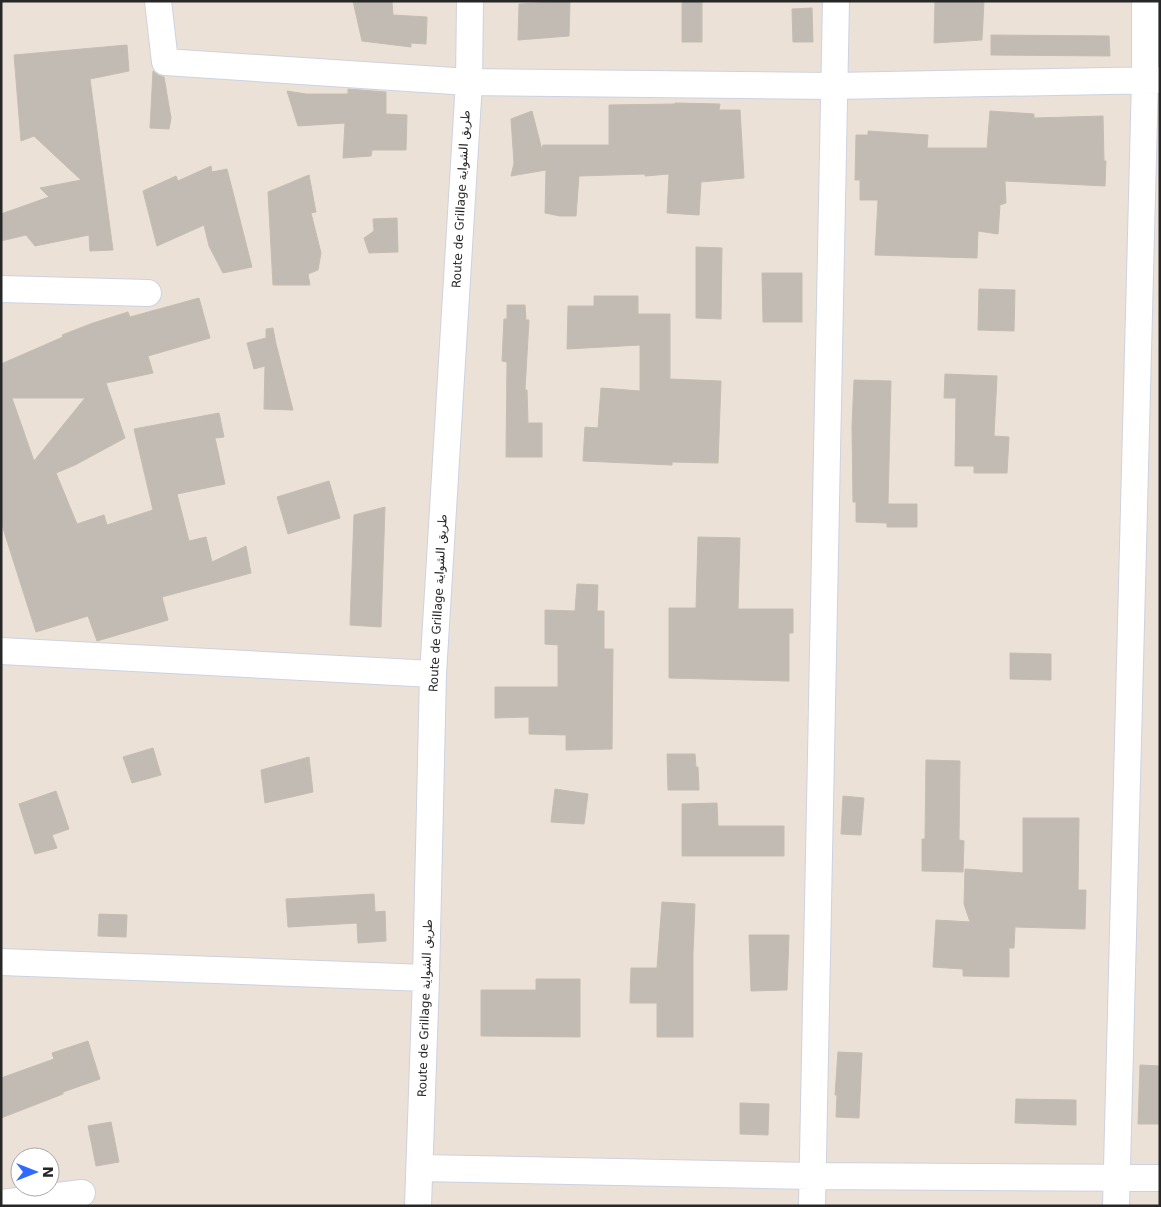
<svg xmlns="http://www.w3.org/2000/svg" width="1161" height="1207" viewBox="0 0 1161 1207" font-family="'DejaVu Sans','Noto Sans Arabic',sans-serif">
	<style>
		.building { fill: #c2bbb4; stroke: #c6bdb1; fill-rule: evenodd }
		.lines { fill: none; stroke-linecap: round; stroke-linejoin: round }
		.minor-casing { stroke: #cdd2e2; stroke-width: 28 }
		.minor { stroke: #fff; stroke-width: 26 }
		.labels { text-anchor: middle; stroke-width: 4; stroke-linejoin: round; paint-order: stroke }
		.street-label { font-size: 12px; fill: #272727; stroke: #fff }
	</style>
	<rect width="100%" height="100%" fill="#ebe1d7"/>
	<path class="building" d="M353,1H392L393,15L427,17L426,44L411,43V47L362,41Z
		M570,1L569,36L518,40L519,4Z
		M682,1H702V42H682Z
		M935,1H984L982,40L934,43Z
		M812,8L813,42H793L792,9Z
		M991,35L1109,36L1110,56L991,55Z
		M127,45L129,71L90,79L113,250L90,251L89,235L35,246L26,235L1,241V214L49,197L40,188L81,180L34,136L21,141L14,55Z
		M153,71L158,75L164,77L171,118L169,129L150,128Z
		M348,89L386,92V114L407,115L406,150H372L371,156L343,158L345,123L298,126L287,91L306,94H348Z
		M675,103L720,104L719,110H740L744,178L701,182L699,215L667,213L669,174L645,176V174L579,176L576,216H560L545,213L546,170L511,176L514,163L511,119L532,111L542,150L543,145H609V105L675,104Z
		M990,111L1034,114V118L1103,116L1104,161H1106L1105,186L1005,181L1006,203L1000,205L998,234L978,231L977,258L875,255L878,200H860V180H855L856,135H868V131L928,135L927,148H987Z
		M211,166L212,172L227,169L252,267L223,273L209,246L204,225L157,246L143,191L176,176L178,181Z
		M309,175L316,212L311,213L321,253L318,270L308,274L310,285H273L268,192Z
		M397,218L398,252L369,253L364,238L374,231L373,219Z
		M696,247L722,248L721,319L696,318Z
		M762,273H802V322H763Z
		M979,289L1015,290L1014,331L978,330Z
		M594,296H638V314H670V379L721,381L718,463L672,462V465L583,461L585,427L598,428L601,388L640,391V345L567,349L568,306H594Z
		M199,298L210,338L148,356L153,373L106,383L125,438L75,465L56,473L77,524L104,515L107,525L153,510L134,429L219,413L224,437L215,438L225,484L177,494L189,541L206,537L212,562L246,546L251,573L162,597L168,620L97,641L88,616L36,632L1,522V364L63,337L62,335L93,323L128,312L130,317ZM12,398H85L34,461Z
		M507,305H525L526,320H529L525,390H527L528,423H542V457H506L507,362L502,361L504,319H507Z
		M273,328L276,344L293,410L264,409L265,366L254,369L247,343L266,338V329Z
		M945,374L997,376L994,436L1009,437L1007,473H974V466H955L956,398H944Z
		M854,380L891,381L888,504H917V527H887V523L856,522V502H853L852,427Z
		M329,481L340,518L288,534L277,497Z
		M385,507L381,627L350,625L354,515Z
		M698,537L740,538L738,609H793V633H789V681L669,678V608H696Z
		M577,584L598,585L597,611H604V649H613L612,749L566,750V735L529,734V717L495,718V687H558V645L545,644V610L575,611Z
		M1010,653L1051,654V680L1010,679Z
		M153,748L161,775L132,783L123,757Z
		M667,754H695L696,767H698L699,790H668Z
		M309,757L313,792L265,803L261,770Z
		M926,760L960,761L959,840L964,841L963,872L922,871V839H925Z
		M555,789L588,794L584,824L551,822Z
		M56,791L69,829L52,835L57,848L35,854L19,804Z
		M843,796L864,798L861,835L841,834Z
		M717,803L718,826H784V856H682V804Z
		M1023,818H1079L1078,890H1086L1085,929L1015,927L1014,948H1009V977L963,976V969L933,967L936,920L970,922L964,904L965,869L1023,873Z
		M374,894L375,912L385,911L386,941L358,943L357,923L288,927L286,899Z
		M662,902L695,904L693,953V1037H657V1003H630L631,968H657Z
		M99,914L127,915L126,937L98,936Z
		M749,935H789L787,990L751,991Z
		M536,979H580V1037L481,1036V990H536Z
		M88,1041L100,1079L63,1092V1094L1,1118V1078L54,1059L52,1053Z
		M838,1052L862,1053L859,1118L836,1117L837,1095H835Z
		M1140,1065L1160,1066V1124H1138Z
		M1016,1099L1076,1100V1125L1015,1123Z
		M740,1103L769,1104L768,1135L740,1134Z
		M111,1122L119,1162L96,1166L88,1126Z"/>
	<g class="lines">
		<g class="minor-casing">
			<path id="minor" d="M158,1L165,62L469,82L833,86L1160,80
				M1,289L148,293
				M1,651L433,674
				M1,962L426,978
				M420,1168L812,1176L1160,1178
				M1,1203L82,1193
				M418,1206L426,978L433,674L469,82L470,1
				M812,1206L836,1
				M1116,1206L1145,80V1"/>
		</g>
		<use href="#minor" class="minor"/>
	</g>
	<g class="labels">
		<g class="street-label">
			<text transform="translate(461 199) rotate(-87)" y="4">Route de Grillage طريق الشواية</text>
			<text transform="translate(438 603) rotate(-87)" y="4">Route de Grillage طريق الشواية</text>
			<text transform="translate(425 1008) rotate(-88)" y="4">Route de Grillage طريق الشواية</text>
		</g>
	</g>
	<rect width="1161" height="1207" fill="none" stroke="#272727" stroke-width="5"/>
	<g transform="translate(35 1172) rotate(90)"><circle r="24" fill="#ffffff" stroke="#a9a9a9"/>
	<path d="M0-4L9 19L0 12L-9 19Z" fill="#3069ff"/>
	<text y="-8" font-size="14" font-weight="bold" text-anchor="middle" fill="#272727">N</text>
	</g>
</svg>
